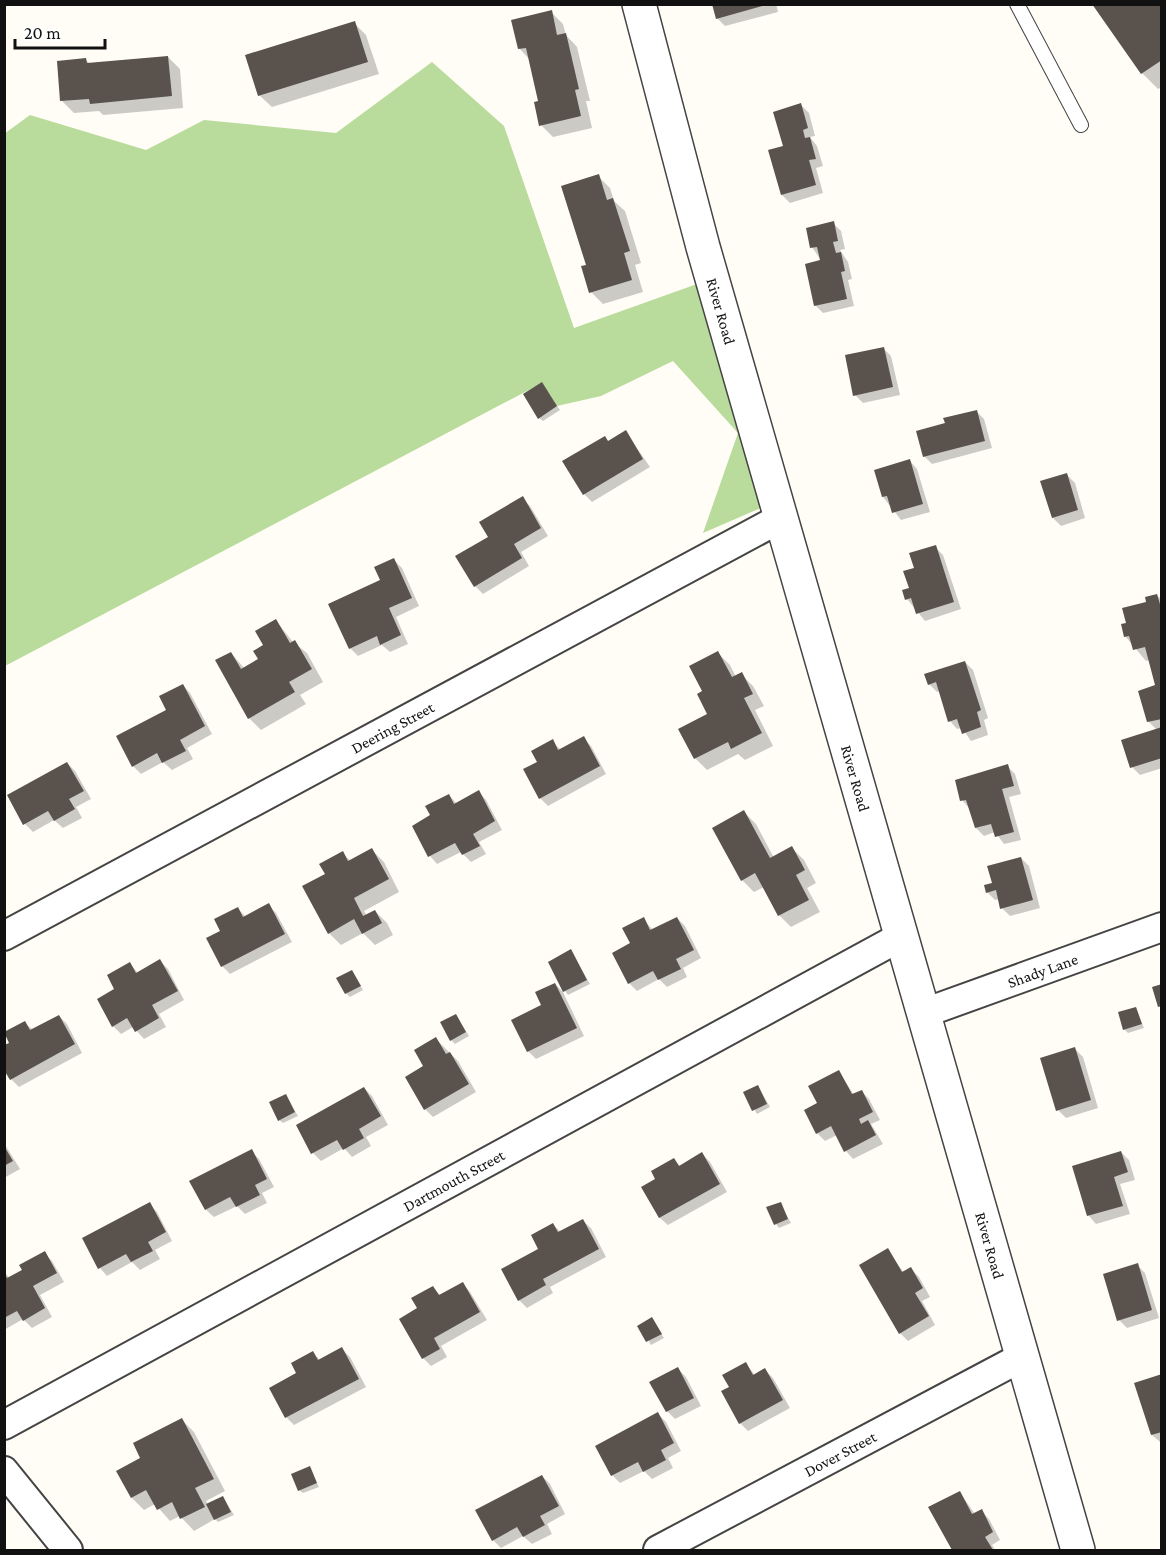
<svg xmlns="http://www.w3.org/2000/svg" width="1166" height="1555" viewBox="0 0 1166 1555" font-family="'Crimson Pro',serif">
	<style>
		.forest { fill: #b9dc9c }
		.shadow { fill: #0003 }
		.building { fill: #5a524d }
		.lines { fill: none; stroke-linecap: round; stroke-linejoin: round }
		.service-casing { stroke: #444; stroke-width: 16 }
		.minor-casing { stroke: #444; stroke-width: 32 }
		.tertiary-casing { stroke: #444; stroke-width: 36 }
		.service { stroke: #fff; stroke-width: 14 }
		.minor { stroke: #fff; stroke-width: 28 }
		.tertiary { stroke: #fff; stroke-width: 33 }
		.labels { text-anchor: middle; stroke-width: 6; stroke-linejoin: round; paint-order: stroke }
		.street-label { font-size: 16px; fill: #111; stroke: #fff }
	</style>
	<rect width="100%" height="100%" fill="#fffdf5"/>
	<path class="forest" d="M432,62L504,126L574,328L697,284L763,507L703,533L738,433L673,361L601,396L557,406L542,383L5,666L4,134L30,115L146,150L204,120L336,133Z"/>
	<path class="shadow" d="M713,4H776L778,12L725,26L717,18Z
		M1083,4H1162V87L1158,89L1142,73L1095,6Z
		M551,12L563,24L566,35L577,47L590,101H586L592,128L553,137L541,125L540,102L530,60L519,48Z
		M354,23L366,35L379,74L272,107L259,95Z
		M168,57L180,69L183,108L103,115L99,111L74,113L62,101L86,60L90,64Z
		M801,105L809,113L815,136L810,137L817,146L823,166L816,168L823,193L790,203L782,195L769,151L784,147Z
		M598,176L610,188L614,201L625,211L641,263L635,265L643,292L603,304L591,292L588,266Z
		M833,223L841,231L845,249L840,250L848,262L852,279L848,280L854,306L823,313L815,305L822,262L812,247Z
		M883,348L891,356L900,395L863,403L855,395Z
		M542,384L560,410L543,421L539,418Z
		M976,411L984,419L992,448L932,464L924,456Z
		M626,432L650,467L592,502L584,494L609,442Z
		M910,461L917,469L930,512L901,520L883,497Z
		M1067,475L1075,483L1085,518L1061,526L1053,518Z
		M522,498L530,506L548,536L521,552L529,566L483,594L475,586L490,537Z
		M935,547L943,555L961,609L925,621L907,599L916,569Z
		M394,560L402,568L419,606L396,617L408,644L390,652L382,645L358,656L350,648Z
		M1157,595L1162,600V768L1140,775L1132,767L1157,730L1148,721L1157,686L1150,660L1146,661L1125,636L1128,624Z
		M276,621L293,642L307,653L323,682L300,695L306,704L261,730L249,718L231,653L245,669L260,660Z
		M718,653L730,665L736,677L741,674L753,686L764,706L755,710L773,746L745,760L738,754L707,770L695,758L709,715L704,692Z
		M965,662L973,670L988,718L984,720L988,735L971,741L962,728L957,729L950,721L940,691L937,692L929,684Z
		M183,685L190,693L212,734L187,748L193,759L172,770L163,762L141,774L133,766Z
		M583,738L591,746L606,774L548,806L540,798L539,762L552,741L561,750Z
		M67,763L75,771L91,799L76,807L82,818L63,828L54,820L33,832L25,824Z
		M1007,766L1015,774L1021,794L1009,797L1021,840L1004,844L995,832L984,836L976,828L969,808L962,800Z
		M479,792L486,800L502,830L479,842L486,854L471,862L461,852L437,864L430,856L414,826L432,816L449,795L457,804Z
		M744,812L756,824L774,858L792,848L804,860L816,883L807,888L820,912L791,927L779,915L764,887L754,892L742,880Z
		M372,850L384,862L399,892L364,911L367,916L375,911L387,923L393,935L375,945L363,933L341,945L329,933L342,853L351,861Z
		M1021,858L1029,866L1040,908L1010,916L1002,908L1000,899L995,900L987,892Z
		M268,905L276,913L292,942L230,974L222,966V931L238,909L246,917Z
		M677,918L685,926L701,958L683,968L687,977L667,987L659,979L637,991L629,983L632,944L643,919L653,930Z
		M571,951L590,984L568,995L565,991Z
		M160,961L168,969L184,1000L159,1014L166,1027L144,1039L133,1027L121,1034L113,1026L116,990L130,964L138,973Z
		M352,972L363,990L350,997L346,993Z
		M555,984L563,992L584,1036L536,1059L528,1051Z
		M1136,1008L1144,1028L1128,1033L1124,1029Z
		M456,1015L469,1036L455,1044L451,1040Z
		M59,1016L67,1024L82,1053L19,1087L11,1079V1043L25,1023L33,1030Z
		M436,1039L458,1061L476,1092L433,1117L425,1109V1066Z
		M1075,1049L1083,1057L1098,1108L1066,1118L1058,1110Z
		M839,1072L854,1095L861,1091L869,1099L880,1120L871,1124L883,1144L853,1159L846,1151L837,1135L825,1141L817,1133Z
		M758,1086L770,1107L757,1114L745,1093Z
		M364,1088L372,1096L388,1125L366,1137L371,1146L352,1157L344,1148L321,1161L313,1153L298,1125Z
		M286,1096L298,1116L283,1123L279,1120Z
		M4,1143L20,1169L4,1178Z
		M251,1151L259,1159L274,1187L262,1193L267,1203L245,1214L237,1206L214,1217L206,1210Z
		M1121,1152L1129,1160L1135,1180L1120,1184L1130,1214L1096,1224L1089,1216L1074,1167Z
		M702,1154L710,1162L727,1192L668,1225L660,1218L657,1180L674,1160L681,1167Z
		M780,1203L791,1223L779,1228L776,1224Z
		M149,1204L157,1212L172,1241L155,1250L160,1259L140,1270L132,1262L107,1276L100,1268Z
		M583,1221L591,1228L606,1257L550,1287L553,1293L527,1308L519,1300L553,1225L561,1232Z
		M888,1250L904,1273L911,1269L919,1277L930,1297L922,1301L935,1325L908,1341L900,1333Z
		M44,1253L52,1261L64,1282L40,1295L52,1317L32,1328L23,1319L4,1330V1271L10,1279Z
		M1137,1265L1145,1273L1159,1318L1127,1328L1119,1320Z
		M463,1284L470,1292L487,1320L441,1346L447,1357L431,1366L423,1358L401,1319L419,1309L433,1288L441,1296Z
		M652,1319L664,1338L651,1345L640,1326Z
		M342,1349L350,1357L366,1387L294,1425L286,1417L298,1374L313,1353L320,1360Z
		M746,1364L755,1375L765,1370L773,1378L790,1408L748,1431L740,1423L731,1387Z
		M678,1369L686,1377L701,1406L675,1419L667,1411Z
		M1162,1375V1442H1160L1152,1435Z
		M658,1414L666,1422L681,1451L668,1458L673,1468L652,1479L644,1471L620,1483L612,1475L597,1446Z
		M182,1420L194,1432L225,1491L206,1501L208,1505L223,1497L234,1515L218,1522L215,1519L194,1531L180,1516L170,1521L155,1504L144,1510L132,1498L142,1458Z
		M309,1468L319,1487L303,1493L299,1490Z
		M542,1476L550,1484L565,1514L547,1524L552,1534L532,1544L523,1536L501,1548L493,1540Z
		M960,1493L975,1514L981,1511L989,1519L1000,1540L992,1545L995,1550H953L930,1508Z"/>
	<path class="building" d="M712,4H766V5L716,19Z
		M1092,4H1162V60L1141,74Z
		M552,10L557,35L566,33L579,89L575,90L581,116L539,126L534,102L538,101L526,48L518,49L511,20Z
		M355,21L368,62L258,96L245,55Z
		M168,56L172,96L90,104L89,99L60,101L57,61L86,58L87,63Z
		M801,103L808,128L803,130L805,138L810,137L816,159L809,160L816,185L781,195L768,150L783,146L773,112Z
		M599,174L607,200L613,198L630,251L624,253L632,280L589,293L581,266L586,265L561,186Z
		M834,221L838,241L833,242L836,253L841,252L845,271L841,272L847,299L814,306L805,264L820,260L817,247L810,248L806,228Z
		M884,347L893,387L853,396L845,355Z
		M542,382L557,406L538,419L523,394Z
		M977,410L985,441L923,457L916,431L945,423L943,418Z
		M626,430L643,459L583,495L562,461L605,436L608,441Z
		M910,459L923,504L892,513L887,496L882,497L874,470Z
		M1067,473L1078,510L1052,518L1040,481Z
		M523,496L541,528L514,544L522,558L474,587L455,556L488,537L479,522Z
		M936,545L954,602L916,614L911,598L905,600L902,590L909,588L903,571L914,568L909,553Z
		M394,558L412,598L389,608L401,635L380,645L377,636L349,649L328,604L380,580L374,567Z
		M1157,594L1162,611V719L1147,722L1138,691L1155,685L1145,647L1133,650L1129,636L1124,637L1121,624L1126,623L1122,608L1146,602L1145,597Z
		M276,619L290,643L295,640L312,669L289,682L295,692L248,719L215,660L231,652L241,669L258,659L253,651L263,645L255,631Z
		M718,651L732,677L742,672L753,694L744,698L762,733L731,749L728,742L694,759L678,729L707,714L697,694L702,691L689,666Z
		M965,661L981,710L977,712L981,727L962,734L957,719L948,722L936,682L928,685L924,674Z
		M183,684L205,726L180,740L186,751L162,763L157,753L132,767L116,736L166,710L159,696Z
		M1162,727V758L1130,768L1121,740Z
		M584,736L600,766L539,799L523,769L537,762L531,751L553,739L558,750Z
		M67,762L84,791L69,799L75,809L54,821L48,811L23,825L7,795Z
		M1008,764L1014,786L1002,789L1014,832L995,837L991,824L975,828L966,800L960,801L955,780Z
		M479,790L495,821L473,834L480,846L462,855L455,843L428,857L412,826L430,815L425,806L449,794L454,804Z
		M744,810L770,858L792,846L805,870L796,875L809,900L778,916L755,873L741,881L712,828Z
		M372,848L389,879L354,898L363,916L375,910L382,923L362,934L354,919L328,934L302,886L325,874L319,864L343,851L348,861Z
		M1021,857L1033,900L1000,909L996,890L986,893L984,885L992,883L987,866Z
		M269,903L285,934L221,967L206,938L220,931L214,919L238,907L243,917Z
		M644,917L650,930L677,917L694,950L676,959L681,969L658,980L653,971L628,984L612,953L630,943L622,928Z
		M571,949L587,980L563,992L548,962Z
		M160,959L178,991L152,1005L159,1018L135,1032L127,1018L112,1027L97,999L114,989L107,975L130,962L136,973Z
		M352,970L361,986L345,994L336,978Z
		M555,983L577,1028L527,1052L511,1020L541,1005L535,992Z
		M1162,984V1006L1158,1007L1152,987Z
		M1136,1007L1142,1024L1123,1030L1118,1012Z
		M456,1014L466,1032L450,1041L440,1022Z
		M59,1015L75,1044L10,1080L4,1070V1045L9,1043L4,1032L25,1021L30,1030Z
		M436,1037L446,1054L450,1052L469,1084L424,1110L405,1077L423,1066L414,1050Z
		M1075,1047L1091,1100L1056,1111L1040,1058Z
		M839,1070L852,1094L862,1090L873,1112L859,1119L861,1124L868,1120L876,1135L844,1152L831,1126L816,1134L804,1110L817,1103L808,1086Z
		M758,1085L767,1104L752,1111L743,1092Z
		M364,1087L381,1116L359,1129L364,1138L343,1150L337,1140L311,1154L296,1125Z
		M286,1094L295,1112L278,1121L269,1102Z
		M4,1146L13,1161L4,1166Z
		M252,1149L267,1179L255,1185L260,1195L236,1207L230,1197L205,1210L189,1181Z
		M1121,1151L1128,1172L1114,1177L1123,1206L1087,1216L1072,1166Z
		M702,1152L720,1184L659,1218L641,1187L655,1179L651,1171L674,1158L679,1166Z
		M150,1202L166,1232L148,1242L153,1251L131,1262L126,1254L98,1269L82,1238Z
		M781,1202L788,1219L774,1225L766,1207Z
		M583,1219L599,1249L543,1279L546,1285L518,1301L501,1269L538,1249L531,1235L553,1223L558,1232Z
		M888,1248L902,1272L911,1267L923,1288L915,1293L929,1316L899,1334L859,1265Z
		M45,1251L57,1273L33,1286L45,1308L23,1321L17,1311L4,1318V1273L7,1278L22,1270L19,1265Z
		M1138,1263L1152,1310L1117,1321L1103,1274Z
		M463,1282L480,1312L434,1338L440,1349L422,1359L399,1319L417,1308L411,1298L433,1286L439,1295Z
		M652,1317L662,1334L646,1342L637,1326Z
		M342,1347L359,1379L285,1418L269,1388L296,1373L291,1363L313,1351L318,1360Z
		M746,1362L753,1375L765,1368L783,1400L739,1424L721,1391L729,1387L722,1375Z
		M678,1367L694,1398L666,1412L649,1382Z
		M1162,1374V1432L1151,1435L1134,1383Z
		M658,1412L674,1443L661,1450L666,1460L643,1472L638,1462L611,1476L595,1446Z
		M182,1418L214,1479L195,1488L205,1507L180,1519L172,1502L157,1510L146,1490L131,1498L116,1471L140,1458L133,1443Z
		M310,1466L317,1483L298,1491L291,1474Z
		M542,1475L559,1506L540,1516L545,1525L523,1537L517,1527L492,1541L475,1510Z
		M960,1491L972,1514L982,1509L993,1532L985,1537L993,1550H952L928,1507Z
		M223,1496L231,1512L214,1520L206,1504Z"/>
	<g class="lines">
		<g class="service-casing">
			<path id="service" d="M1017,4L1081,125"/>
		</g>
		<g class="minor-casing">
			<g id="minor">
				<path id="s1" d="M4,936L781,518"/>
				<path id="s2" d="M924,1013L1162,927"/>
				<path id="s3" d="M4,1425L902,936"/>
				<path d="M4,1471L68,1550"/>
				<path id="s4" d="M658,1550L1022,1357"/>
			</g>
		</g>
		<g class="tertiary-casing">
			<g id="tertiary">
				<path id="s5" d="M639,4L703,247L1078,1550"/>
			</g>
		</g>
		<use href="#service" class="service"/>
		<use href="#minor" class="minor"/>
		<use href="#tertiary" class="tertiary"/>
	</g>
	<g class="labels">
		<g class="street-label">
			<text dy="6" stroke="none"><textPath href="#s5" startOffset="318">River Road</textPath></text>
			<text dy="6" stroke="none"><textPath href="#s1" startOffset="441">Deering Street</textPath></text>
			<text dy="6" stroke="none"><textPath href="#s5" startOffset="804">River Road</textPath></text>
			<text dy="6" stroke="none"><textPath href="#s2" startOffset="126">Shady Lane</textPath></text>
			<text dy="6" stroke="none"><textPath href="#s3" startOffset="512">Dartmouth Street</textPath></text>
			<text dy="6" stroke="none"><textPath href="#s5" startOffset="1290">River Road</textPath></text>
			<text dy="6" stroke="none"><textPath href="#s4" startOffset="206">Dover Street</textPath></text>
		</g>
	</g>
	<rect width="1166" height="1555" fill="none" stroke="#111111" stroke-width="12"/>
	<path d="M15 39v9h90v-9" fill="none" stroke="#111111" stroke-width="3"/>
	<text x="24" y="39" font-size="18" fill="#111111" stroke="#ffffff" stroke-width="4.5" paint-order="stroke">20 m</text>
</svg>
